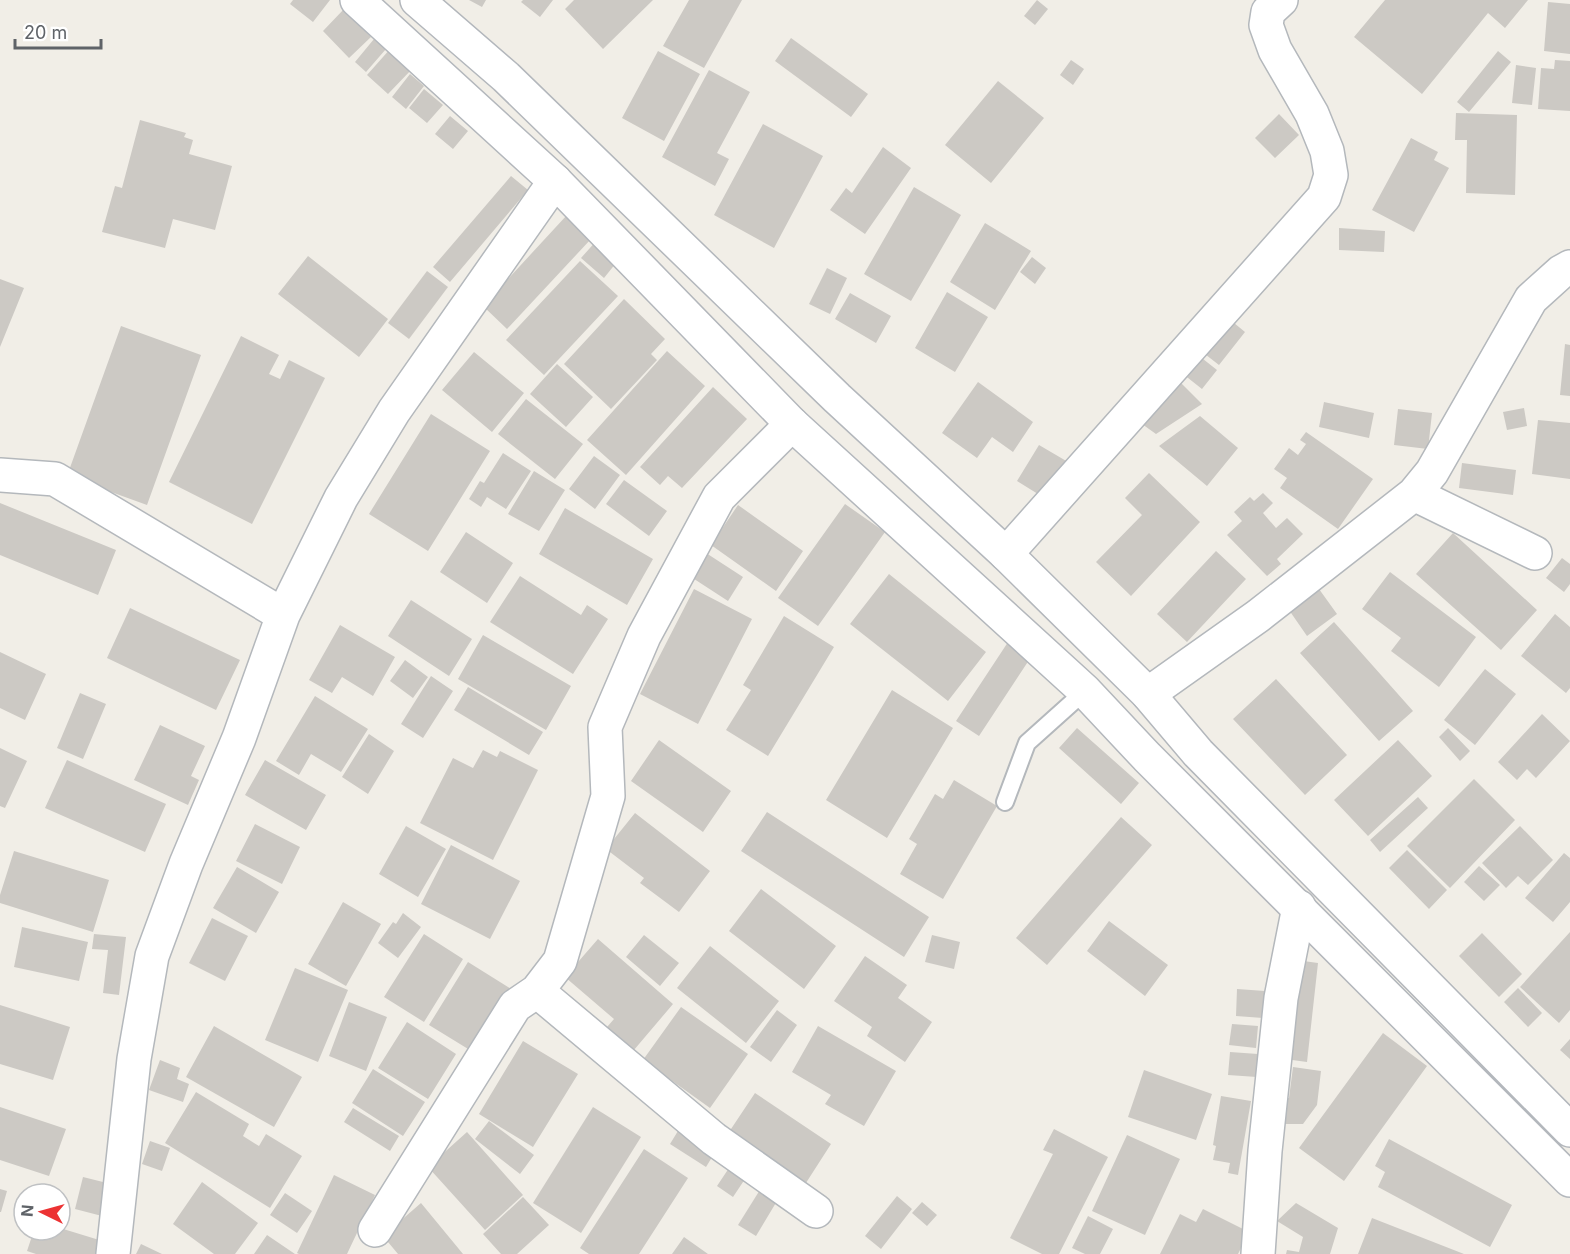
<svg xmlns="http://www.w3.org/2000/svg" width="1570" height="1254" viewBox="0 0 1570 1254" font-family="Inter,sans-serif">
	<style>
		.building { fill: #ccc9c4 }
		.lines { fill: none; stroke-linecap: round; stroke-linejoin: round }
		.service-casing { stroke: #b4b8bc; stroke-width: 20 }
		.minor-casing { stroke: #b4b8bc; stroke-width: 36 }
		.secondary-casing { stroke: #b3b7bc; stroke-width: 36 }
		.service { stroke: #fff; stroke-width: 16 }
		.minor { stroke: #fff; stroke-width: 33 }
		.secondary { stroke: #fff; stroke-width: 33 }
	</style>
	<rect width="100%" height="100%" fill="#f1eee7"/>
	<path class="building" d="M293,0H330L313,22L290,4Z
		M469,0H486L482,7Z
		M523,0H553L540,17L521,2Z
		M574,0H653L603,49L565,9Z
		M689,0H742L704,68L663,46Z
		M1037,0L1048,9L1035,25L1024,16Z
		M1385,0H1528L1505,28L1488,13L1422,94L1354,37Z
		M1548,2L1570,4V54L1544,51Z
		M344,9L371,37L349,58L323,31Z
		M791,38L868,94L851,117L775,61Z
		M374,39L386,49L366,72L355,62Z
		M391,48L413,68L388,94L367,75Z
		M658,51L700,74L664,141L622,118Z
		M1498,51L1511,62L1469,112L1457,102Z
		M1071,60L1084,69L1073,85L1060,75Z
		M1555,60L1570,61V111L1538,109L1541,68L1554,69Z
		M1516,65L1536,68L1532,105L1512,103Z
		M709,70L750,92L717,153L729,159L715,186L662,157Z
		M410,74L424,86L406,109L392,97Z
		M998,81L1044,118L991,183L945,145Z
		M424,89L443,105L427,123L409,108Z
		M1456,113L1517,115L1515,195L1466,193L1467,140H1455Z
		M1279,114L1299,135L1275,158L1255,138Z
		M450,116L468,131L453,149L435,134Z
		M140,120L186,133L184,137L193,140L189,154L232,166L215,230L173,219L165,248L102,232L115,186L122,188Z
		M763,124L823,156L774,248L714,215Z
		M1411,138L1438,152L1434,160L1449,168L1414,232L1372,210Z
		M883,147L911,168L865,234L830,210L846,188L852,193Z
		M511,176L528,190L450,282L433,267Z
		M914,187L961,215L911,301L864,274Z
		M567,215L591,239L507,329L483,306Z
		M985,223L1031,251L995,310L950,282Z
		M1339,228L1385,231L1384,252L1339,250Z
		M598,239L620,258L604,278L581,258Z
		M308,256L388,319L359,357L278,294Z
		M1032,257L1046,268L1035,284L1020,272Z
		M580,261L618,296L544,375L506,340Z
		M827,268L847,278L830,314L809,304Z
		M427,271L448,287L409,339L388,323Z
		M0,279L24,288L0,347Z
		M947,292L988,317L955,372L915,348Z
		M850,293L891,316L876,343L835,319Z
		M624,299L665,339L651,354L657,360L611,409L564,364Z
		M1228,318L1245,332L1219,365L1201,351Z
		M121,326L201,355L147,505L67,476Z
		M241,336L279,355L269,374L280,379L289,360L325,378L252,524L169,482Z
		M1565,344L1570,345V396L1560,395Z
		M667,351L705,386L626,475L587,440Z
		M474,352L524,393L492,432L442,390Z
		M1198,355L1217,370L1202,389L1183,374Z
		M557,364L593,397L566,427L530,394Z
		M1178,380L1202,404L1156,434L1142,424Z
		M978,382L1033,422L1013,452L992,437L977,458L942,433Z
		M713,387L747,419L682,488L668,476L660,485L640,467Z
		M526,399L583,444L555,479L498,434Z
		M1324,402L1374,413L1369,438L1319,427Z
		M1524,408L1527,426L1507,430L1503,412Z
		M1398,409L1432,413L1428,449L1394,445Z
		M431,414L490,451L428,551L369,514Z
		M1200,416L1238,448L1207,486L1159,446Z
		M1538,420L1570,423V479L1532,474Z
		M1306,432L1373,479L1338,529L1280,488L1287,478L1274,469L1289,448L1298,455L1306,444L1300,440Z
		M1039,445L1068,462L1046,499L1017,481Z
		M503,453L531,471L506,509L487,497L481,507L469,499L480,481L484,483Z
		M594,456L620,475L595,509L569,489Z
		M1462,463L1516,470L1513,495L1459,488Z
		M534,471L565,490L539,531L508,514Z
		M1149,473L1200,522L1131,596L1096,562L1142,515L1125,498Z
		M624,480L667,511L649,536L606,504Z
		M1263,493L1273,503L1263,513L1276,528L1287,518L1303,534L1277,559L1281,564L1267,576L1227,535L1242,521L1234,512L1250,497L1254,501Z
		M0,503L116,550L98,595L0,555Z
		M845,504L885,532L818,626L778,598Z
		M738,505L803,551L776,591L711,545Z
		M565,508L653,559L627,605L539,554Z
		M466,532L513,563L487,603L440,572Z
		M1453,533L1537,610L1501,650L1416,574Z
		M703,551L743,577L728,601L688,575Z
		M1216,551L1246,579L1187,642L1157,614Z
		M1562,558L1570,564V584L1564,592L1546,578Z
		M1390,572L1476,637L1439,687L1391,651L1401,638L1362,609Z
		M889,574L986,652L948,701L850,624Z
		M520,576L581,615L587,605L608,619L573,674L490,622Z
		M694,589L752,619L698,724L640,694Z
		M1319,589L1337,614L1307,636L1289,610Z
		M411,600L472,639L449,676L388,636Z
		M130,608L240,660L216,710L107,658Z
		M1555,614L1570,627V688L1566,693L1521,656Z
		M784,616L834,647L768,756L726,730L751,690L743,685Z
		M1334,622L1413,711L1379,741L1300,653Z
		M340,625L395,657L373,696L342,677L332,693L309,680Z
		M1014,633L1037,648L979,736L956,721Z
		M483,635L571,686L546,730L458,679Z
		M0,652L46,674L25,720L0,708Z
		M405,660L428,677L413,698L390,681Z
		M1485,669L1516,694L1475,745L1444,720Z
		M431,676L453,691L423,738L401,724Z
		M1276,679L1347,755L1305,795L1233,719Z
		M468,687L543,732L529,755L454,710Z
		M892,690L953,728L887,838L826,800Z
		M80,693L106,704L83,759L57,748Z
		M315,696L368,729L341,772L311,754L299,775L276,761Z
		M1542,714L1570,741L1536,778L1527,769L1517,780L1498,762Z
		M160,725L205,746L191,776L199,780L188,805L134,780Z
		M1077,728L1139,783L1121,804L1059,748Z
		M1448,728L1470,751L1460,761L1439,737Z
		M369,734L394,751L368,794L342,777Z
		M659,740L731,791L703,832L631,781Z
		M1398,740L1432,776L1368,836L1334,800Z
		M0,748L27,761L5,808L0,806Z
		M483,750L497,757L500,751L538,770L493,860L420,823L453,758L473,768Z
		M67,760L166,804L145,852L45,808Z
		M265,760L326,795L306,830L245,795Z
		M1474,779L1515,820L1450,888L1407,846Z
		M954,780L997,806L943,899L900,874L917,844L909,839L935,794L943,799Z
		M1418,797L1428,808L1380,852L1370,840Z
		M767,812L929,917L904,957L741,851Z
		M635,813L710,871L679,912L640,883L644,878L606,849Z
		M1121,817L1152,845L1047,965L1016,938Z
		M255,824L300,847L282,884L236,861Z
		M406,826L446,849L418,897L379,874Z
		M1520,826L1553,860L1528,885L1518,876L1506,888L1482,863Z
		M451,845L520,881L490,939L421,904Z
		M1407,850L1447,890L1429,909L1389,868Z
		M14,851L109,880L93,932L0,903V895Z
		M1564,853L1570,858V902L1553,922L1525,898Z
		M1479,866L1500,885L1484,901L1464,882Z
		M237,867L279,892L256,933L213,908Z
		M761,889L836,946L804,989L729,931Z
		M343,902L381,924L346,986L308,964Z
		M403,913L421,927L398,958L378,943L393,922L396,924Z
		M212,918L248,936L225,981L189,963Z
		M1109,921L1168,965L1145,996L1087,951Z
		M22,927L88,942L79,981L14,967Z
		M1570,932V1010L1559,1023L1520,987Z
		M1482,933L1522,974L1499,997L1459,956Z
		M94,934L126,937L119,995L103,993L108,950L92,949Z
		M424,934L463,959L424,1022L384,997Z
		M644,935L679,963L660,986L626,957Z
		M932,935L960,942L954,969L925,962Z
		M598,939L673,1004L628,1057L601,1034L614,1019L565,977Z
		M710,946L779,1001L746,1043L677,988Z
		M865,956L907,985L898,998L932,1022L905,1062L867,1036L872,1027L834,1001Z
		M1296,960L1318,963L1307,1062L1285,1059Z
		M468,962L511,989L473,1052L429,1025Z
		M295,968L348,990L318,1062L265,1040Z
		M1518,988L1542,1013L1528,1027L1504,1002Z
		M1237,989L1265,991L1263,1018L1236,1016Z
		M349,1002L387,1017L366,1071L329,1056Z
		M0,1005L70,1027L53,1080L0,1064Z
		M681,1007L748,1054L710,1108L643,1060Z
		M777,1010L797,1025L771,1062L750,1047Z
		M407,1022L456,1054L428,1099L378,1068Z
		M1232,1024L1258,1026L1256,1048L1229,1045Z
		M214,1026L302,1077L274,1127L186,1077Z
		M818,1026L896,1071L864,1126L825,1104L831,1095L792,1072Z
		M1383,1033L1427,1066L1344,1181L1299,1148Z
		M1570,1039V1059L1560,1050Z
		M523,1041L578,1074L533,1147L479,1114Z
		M1230,1052L1258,1054L1257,1077L1228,1075Z
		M160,1060L180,1068L177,1079L189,1084L183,1102L149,1090Z
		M1293,1067L1321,1071L1317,1105L1303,1124H1281L1284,1098H1289Z
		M373,1069L425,1102L403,1136L352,1103Z
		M1144,1070L1212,1094L1196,1140L1128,1117Z
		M196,1092L249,1124L243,1136L259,1146L266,1134L302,1156L270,1208L165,1143Z
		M755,1093L831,1144L804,1186L727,1135Z
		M1221,1096L1251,1101L1238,1175L1228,1173L1230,1163L1213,1160L1216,1146L1213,1145Z
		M0,1107L66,1129L49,1176L0,1160Z
		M593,1107L641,1137L581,1233L533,1203Z
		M353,1108L399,1136L390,1151L344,1122Z
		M489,1121L534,1155L520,1174L475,1139Z
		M681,1126L717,1149L706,1167L670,1144Z
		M1054,1129L1108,1157L1059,1254H1042L1010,1238L1053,1154L1043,1150Z
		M467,1132L523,1195L485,1230L428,1167Z
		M1127,1135L1180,1159L1145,1235L1092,1211Z
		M1389,1139L1512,1205L1490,1247L1378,1187L1385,1172L1375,1166Z
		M150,1141L170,1148L162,1171L142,1164Z
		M644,1149L688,1178L639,1254H589L580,1248Z
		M731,1165L747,1176L733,1197L717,1186Z
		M334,1175L375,1195L347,1254H299L297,1253Z
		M83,1177L111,1184L102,1216L75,1209Z
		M202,1182L258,1223L235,1254H214L173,1224Z
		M763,1185L780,1196L756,1236L738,1225Z
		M0,1189L7,1191L1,1212H0Z
		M285,1193L312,1211L297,1233L270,1215Z
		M897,1196L912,1209L881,1249L865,1236Z
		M523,1197L549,1225L517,1254H501L483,1234Z
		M922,1202L937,1215L927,1226L912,1213Z
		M421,1203L463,1254H398L383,1236Z
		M1296,1203L1338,1228L1330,1254H1286L1287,1250L1299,1252L1303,1237L1277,1221Z
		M1203,1209L1249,1232L1238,1254H1160L1180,1214L1196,1222Z
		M1088,1216L1113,1229L1100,1254H1085L1072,1248Z
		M1372,1218L1464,1254H1358Z
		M60,1228L109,1243L105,1254H36L27,1251L34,1230H60Z
		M267,1235L295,1254H254Z
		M684,1237L708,1254H672Z
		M141,1244L162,1254H136Z"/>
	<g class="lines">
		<g class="service-casing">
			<path id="service" d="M1005,802L1027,743L1085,691"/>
		</g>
		<g class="minor-casing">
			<path id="minor" d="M792,424L719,497L644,636L605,727L608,796L560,961L537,991L714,1139L816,1211
				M0,475L55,479L283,615
				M1414,494L1535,553
				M1006,554L1324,197L1331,175L1327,151L1312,114L1275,50L1266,25L1268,12L1281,0
				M1148,694L1258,616L1414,494L1432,472L1531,299L1561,272L1570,267
				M375,1230L515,1006L537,991
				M113,1254L134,1059L152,956L186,864L239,738L283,615L341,498L394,411L555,181
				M1258,1254L1265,1151L1281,998L1299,907"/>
		</g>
		<g class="secondary-casing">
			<path id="secondary" d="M357,0L555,181L792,424L1085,691L1147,757L1570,1180
				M417,0L506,77L837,398L1006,554L1148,694L1198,753L1570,1130"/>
		</g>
		<use href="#service" class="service"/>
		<use href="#minor" class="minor"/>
		<use href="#secondary" class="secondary"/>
	</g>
	<g transform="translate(42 1212) rotate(275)"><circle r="28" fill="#ffffff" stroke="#bfc1c3" stroke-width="1.5"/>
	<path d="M0-4.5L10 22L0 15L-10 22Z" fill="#ec3233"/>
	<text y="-9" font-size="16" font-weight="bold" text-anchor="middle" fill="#5f6368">N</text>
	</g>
	<path d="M15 39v9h86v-9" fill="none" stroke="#5f6368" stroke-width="3"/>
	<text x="24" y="39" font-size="18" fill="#5f6368" stroke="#ffffff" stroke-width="4.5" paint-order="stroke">20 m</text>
</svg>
